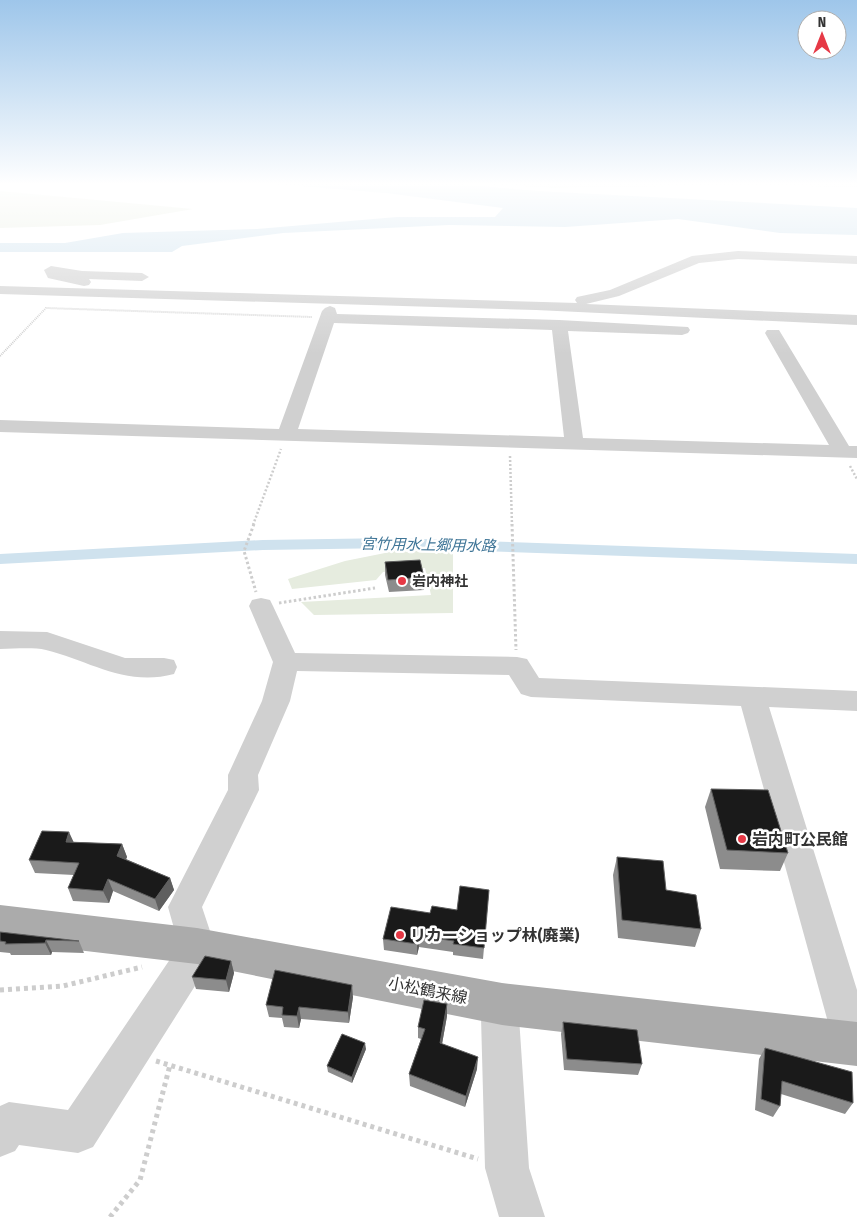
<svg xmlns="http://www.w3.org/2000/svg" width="857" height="1217" viewBox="0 0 857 1217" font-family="'Fira Sans Condensed','Noto Sans JP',sans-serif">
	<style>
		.green { fill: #e6ecdf }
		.water { fill: #cfe2ee }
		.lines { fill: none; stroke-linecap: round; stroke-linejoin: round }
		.canal { fill: #cfe2ee; fill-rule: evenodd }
		.path-far3 { stroke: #cdcdcd; stroke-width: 2; stroke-dasharray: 1 1; stroke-linecap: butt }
		.path-far2 { stroke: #cdcdcd; stroke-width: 2.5; stroke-dasharray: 2 2; stroke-linecap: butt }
		.path-far1 { stroke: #cdcdcd; stroke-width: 3; stroke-dasharray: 2.5 2.5; stroke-linecap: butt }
		.path { stroke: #cdcdcd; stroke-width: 5; stroke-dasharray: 4 4; stroke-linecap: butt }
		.minor { fill: #d0d0d0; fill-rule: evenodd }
		.major { fill: #ababab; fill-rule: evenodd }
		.wall { fill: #8c8c8c }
		.shaded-wall { fill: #5f5f5f }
		.building { fill: #1a1a1a; stroke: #5f5f5f }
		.poi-dot { fill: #e63946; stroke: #fff; stroke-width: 2 }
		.labels { text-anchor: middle; stroke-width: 5; stroke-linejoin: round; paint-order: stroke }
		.poi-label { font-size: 14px; font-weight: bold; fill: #333; stroke: #fff; text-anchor: start }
		.water-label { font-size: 15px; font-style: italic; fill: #3f7597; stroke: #fff }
		.near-poi-label { font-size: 16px; font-weight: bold; fill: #333; stroke: #fff; text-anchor: start }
		.near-street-label { font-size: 16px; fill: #333; stroke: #fff }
	</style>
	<rect width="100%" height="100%" fill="#fff"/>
	<path class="green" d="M490,184H857V187L737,185L553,188Z
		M0,191L193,209L100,225L0,228Z
		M395,551H453V613L314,615L301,602L431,595L425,568L383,572L376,580L292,589L288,579L345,561Z"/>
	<path class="water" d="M276,184H458L538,191L857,208V235L780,233L678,219L565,227L449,225L283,233L182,246L172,252H0V243H65L123,233L257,229L397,217H495L503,208L386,193Z"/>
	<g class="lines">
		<path class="canal" d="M393,538L857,554V564L393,548L263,550L0,564V554L263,540Z"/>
		<path class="path-far3" d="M0,356L46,308L312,317"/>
		<path class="path-far2" d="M510,456L512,525
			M850,466L857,479
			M253,525L281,449"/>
		<path class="path-far1" d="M254,524L244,551L256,592
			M512,524L516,650
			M279,603L375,588"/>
		<path class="path" d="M0,990L63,986L142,967
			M156,1061L478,1159
			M110,1217L140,1180L170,1065"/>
		<path class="minor" d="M738,251L857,256V264L738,259L699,263L619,296L586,304L857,315V325L536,310L0,294V286L577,303L575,300L577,297L610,290L692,256Z
			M51,266L82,271L142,273L149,277L142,281L89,279L91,282L89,285L84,286L48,278L44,270Z
			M330,306L335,308L337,314L559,320L688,327L690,330L688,333L682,335L568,331L583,438L829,445L765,333L767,330H779L849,446H857V458L0,432V420L279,429L322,311L325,308ZM334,323L552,330L564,437L298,429Z
			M261,598L270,600L273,606L295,653L517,657L527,659L539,678L857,691V711L769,707L857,990V1062L854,1064L840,1058L834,1044L741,706L531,697L521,694L509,675L297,671L290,701L258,775L259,790L202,907L215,946L207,967L93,1147L78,1153L19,1145L15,1151L0,1157V1106L9,1102L68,1110L179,946L168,907L228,790V775L262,701L273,662L249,606L252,600Z
			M0,631L47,632L125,658H164L174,660L177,667L174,674C126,687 90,661 46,650C32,647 15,649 0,649Z
			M502,985L515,991L521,1004L519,1017L529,1168L545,1217H499L485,1168L481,1017L483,1004L489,991Z"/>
		<path class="major" d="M0,905L197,928L502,983L857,1022V1066L502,1025L197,964L0,941Z"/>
	</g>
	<path class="wall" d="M385,562L424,577V590L389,592L385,575Z
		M711,789L788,853L780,871L720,869L705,807Z
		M74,842L122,844L127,857L126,859L170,878L174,890L159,911L113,891L109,903L73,901L68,888L74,875L35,873L29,860Z
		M617,857L701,929L695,947L618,938L613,875Z
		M489,890L483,959L453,955V952L419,947L417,955L384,950L383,939L457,910Z
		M0,932L79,941L84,953L52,952L51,955H11L10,953L0,952Z
		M231,961L234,973L229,992L196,989L192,977Z
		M353,997L349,1023L301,1019L299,1028L284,1027L282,1018L269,1017L266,1005Z
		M447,1004V1016L442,1044L477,1069L465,1107L410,1086L409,1074L421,1039L418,1038V1027Z
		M563,1022L642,1064L638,1075L564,1070L561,1034Z
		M765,1048L853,1103L845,1114L781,1094L780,1106L773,1117L755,1110L759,1059Z
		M366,1049L352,1083L328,1072L327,1066Z"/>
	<path class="shaded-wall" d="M69,832L75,845L66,842Z
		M122,844L127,857L122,868L117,856Z
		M170,878L174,890L159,911L155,899Z
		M108,879L113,891L109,903L103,891Z
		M419,936V947L417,955V944Z
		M46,940L52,952L51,955L45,943Z
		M231,961L234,973L229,992L226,980Z
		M352,985L353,997L349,1023L348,1012Z
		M447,1004V1016L440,1055V1043Z
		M299,1007L301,1019L299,1028L297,1016Z
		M365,1043L366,1049L352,1083V1077Z
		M478,1057L477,1069L465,1107L466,1096Z"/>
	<path class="building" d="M420,560L424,577L388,580L385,562Z
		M711,789L768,790L788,853L727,850Z
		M42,831L69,832L66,842L122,844L117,856L170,878L155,899L108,879L103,891L68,888L79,863L29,860Z
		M617,857L663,861L666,890L696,895L701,929L622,920Z
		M460,886L489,890L484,948L453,944L454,941L419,936L417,944L383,939L391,907L430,913L432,906L457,910Z
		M0,932L79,941L46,940L45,943L5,944L6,942L0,941Z
		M205,956L231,961L226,980L192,977Z
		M275,970L352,985L348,1012L299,1007L297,1016L282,1015L283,1007L266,1005Z
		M424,1000L447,1004L440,1043L478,1057L466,1096L409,1074L425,1029L418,1027Z
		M563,1022L637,1030L642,1064L567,1059Z
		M342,1034L365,1043L352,1077L327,1066Z
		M765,1048L852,1072L853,1103L782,1081L780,1106L761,1099Z"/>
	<linearGradient id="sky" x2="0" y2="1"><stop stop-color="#9ec6ea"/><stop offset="0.52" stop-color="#fff"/><stop offset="1" stop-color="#fff" stop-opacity="0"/></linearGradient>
	<rect width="857" height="354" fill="url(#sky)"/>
	<g class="poi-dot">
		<circle cx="402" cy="581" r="5"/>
		<circle cx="742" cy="839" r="5"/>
		<circle cx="400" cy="935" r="5"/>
	</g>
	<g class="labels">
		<g class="poi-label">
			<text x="412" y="586">岩内神社</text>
		</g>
		<g class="water-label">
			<text transform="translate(428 545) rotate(1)" y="5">宮竹用水上郷用水路</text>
		</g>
		<g class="near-poi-label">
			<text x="752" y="845">岩内町公民館</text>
			<text x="410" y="941">リカーショップ林(廃業)</text>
		</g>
		<g class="near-street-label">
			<text transform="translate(428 990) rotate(11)" y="6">小松鶴来線</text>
		</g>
	</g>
	<g transform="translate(822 35)"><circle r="24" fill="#ffffff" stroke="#adadad"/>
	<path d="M0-4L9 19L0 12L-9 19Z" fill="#e63946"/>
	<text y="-8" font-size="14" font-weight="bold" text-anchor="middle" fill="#333333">N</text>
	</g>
</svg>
